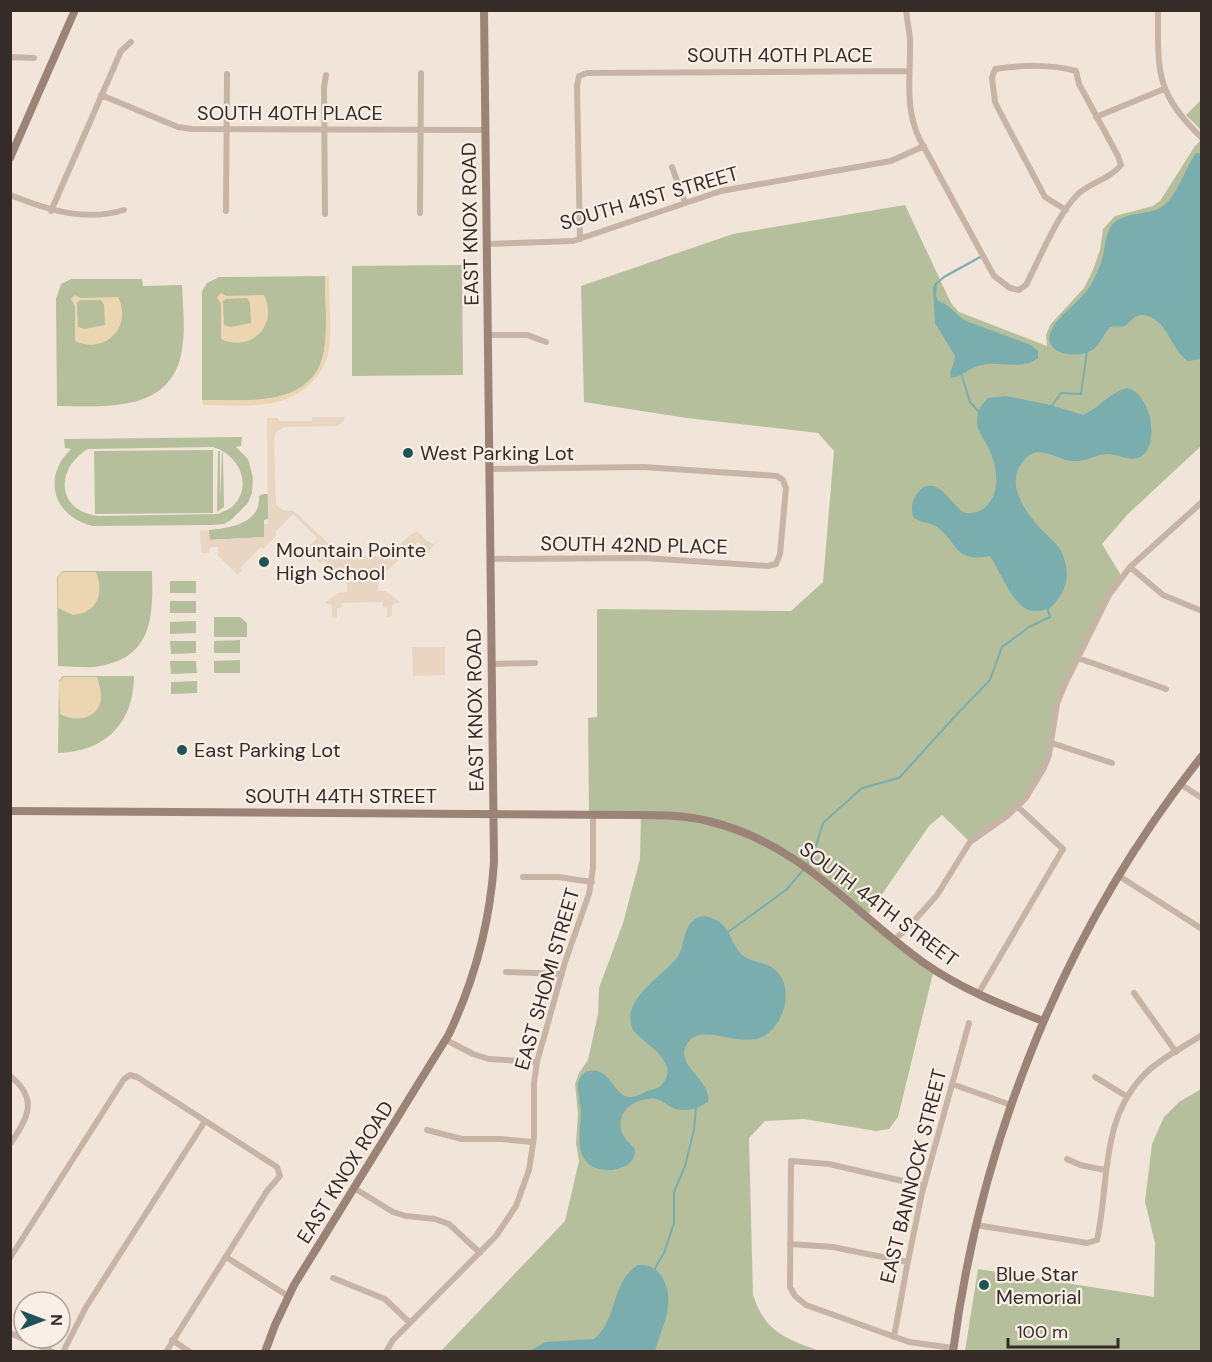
<svg xmlns="http://www.w3.org/2000/svg" width="1212" height="1362" viewBox="0 0 1212 1362" font-family="'DM Sans',sans-serif">
	<style>
		.green { fill: #b5bf9b; fill-rule: evenodd }
		.sand { fill: #ecd5b1; fill-rule: evenodd }
		.plaza { fill: #e8d5c2 }
		.water { fill: #7aadad }
		.lines { fill: none; stroke-linecap: round; stroke-linejoin: round }
		.stream { stroke: #7aadad; stroke-width: 2 }
		.street { stroke: #c8b4a7; stroke-width: 6 }
		.secondary { stroke: #9c8378; stroke-width: 8 }
		.poi-dot { fill: #1e5455; stroke: #f9efe6; stroke-width: 2 }
		.labels { text-anchor: middle; stroke-width: 4.5; stroke-linejoin: round; paint-order: stroke }
		.street-label { font-size: 20px; fill: #352b27; stroke: #f9efe6 }
		.poi-label { font-size: 20px; fill: #352b27; stroke: #f9efe6; text-anchor: start }
	</style>
	<rect width="100%" height="100%" fill="#f1e5da"/>
	<path class="green" d="M1201,100V130L1186,115Z
		M1201,140V446L1127,515L1102,544L1122,577L1109,595L1057,704L1049,755L1025,799L970,842L942,815L929,826L867,916L934,969L898,1117L889,1129L876,1131L804,1119L765,1121L749,1138L753,1295C765,1332 786,1339 820,1351L440,1352L565,1221L579,1161L576,1143L578,1114L575,1084L579,1073L588,1060L598,1014L599,988L623,923L640,859L641,815H589L588,718L597,717V609L791,611L823,582L834,451L818,433L687,418L584,402L581,286L733,234L905,205L951,303L959,312L1047,346L1046,335L1050,325L1084,288L1093,270L1100,250L1103,229L1115,216L1153,206L1160,201L1195,146Z
		M462,265L463,375L352,376V266Z
		M325,276C325,300 328,327 324,351C314,409 245,400 202,400V291L207,283L219,277Z
		M71,279H142L143,286L182,285C183,308 186,332 181,355C168,414 102,406 57,406L56,299L61,284Z
		M242,437L241,446L236,447L248,459L253,478L252,493L248,503L231,520L224,524L210,525L93,526C54,517 41,478 71,449L65,448L64,439ZM213,447C237,454 253,482 235,504C231,509 224,511 218,514L98,516C56,511 55,468 88,449Z
		M213,450V513L95,514L94,451Z
		M218,451H220V501L222,452L223,453L224,507L217,512Z
		M263,494H268V519L264,520V537L209,540V530C229,528 261,524 259,496Z
		M63,571H152C153,614 154,657 100,666C87,669 71,666 58,666L57,577Z
		M170,581H196V593H170Z
		M170,601H196V613H170Z
		M214,617H240L247,623V637H214Z
		M196,621V633L170,634V622Z
		M240,640V653H214V641Z
		M170,641H196V653L171,654Z
		M240,660V673H214V661Z
		M170,661H196L197,673L171,674Z
		M63,676H134C134,723 105,752 58,753L59,681Z
		M197,681V693L171,694V682Z
		M1201,1089V1351H965L978,1269L1154,1297L1155,1243L1145,1202L1152,1144L1164,1117L1179,1102Z"/>
	<path class="sand" d="M325,276H329C329,300 332,327 329,350C327,362 320,374 312,382C284,412 240,405 203,405L202,400C245,400 314,409 324,351C328,327 325,300 325,276Z
		M221,293L226,296L264,295C279,325 251,353 221,339V304L217,297ZM247,298L250,303L251,323L231,327L224,325L223,301L226,299Z
		M75,295L80,298L118,297C133,327 105,355 75,341V306L71,299ZM80,300H101L104,305L105,325L85,329L78,327L77,303Z
		M63,572H96C104,593 98,613 73,615L58,608V577Z
		M64,677H97C99,684 101,690 101,697C100,719 76,723 60,714L59,682Z"/>
	<path class="plaza" d="M312,417H345L343,422L336,426L285,427L276,432L274,438L276,505L283,510L294,511L343,557L388,556L410,535L417,531L427,541L434,544L443,535L428,552L418,542L380,577L339,576L323,560L320,563L310,553L306,557L302,553L317,538L293,514L275,532L277,535L263,549L261,547L240,568L242,570L238,575L218,556V547H210L209,553H201L200,530H209L210,540L264,537V524H268V519L267,418H278L279,421H312Z
		M347,581H378V591H386L400,602L392,605V616L387,617V608L383,607L382,602L342,603L341,608H337V618H332V605L325,603L338,593L347,592Z
		M412,647H445V675L413,676Z"/>
	<path class="water" d="M1196,153L1202,154L1201,359L1188,361C1171,350 1167,318 1144,315C1133,314 1132,322 1124,326C1121,327 1114,326 1110,327C1104,333 1101,343 1094,349C1079,360 1039,355 1052,329C1061,312 1083,301 1093,281C1096,274 1100,267 1102,260C1105,250 1105,234 1112,225C1124,211 1147,216 1162,207C1176,198 1186,167 1196,153Z
		M935,283H937L936,296L938,301C948,303 957,316 966,321L1031,345L1038,351V358C1024,370 1003,362 986,364C970,366 962,377 951,378C948,372 955,364 955,356L935,323L933,287Z
		M1127,388C1151,393 1161,446 1140,457C1131,462 1118,454 1108,454C1097,454 1087,461 1077,461C1059,463 1041,442 1025,459C1004,481 1023,509 1039,527C1046,535 1056,542 1061,551C1072,574 1067,593 1049,609C1043,610 1035,612 1029,610C1013,605 1001,574 992,559L989,556C954,563 958,542 937,527C930,522 921,523 914,518C907,505 919,480 936,487C946,491 954,507 965,513C975,514 983,511 989,503C1001,489 996,464 989,449C985,440 978,433 977,423C977,412 980,406 988,398L1006,396L1051,405L1083,415C1101,407 1107,394 1127,388Z
		M705,916C735,923 727,945 745,957C754,963 766,962 774,969C796,986 784,1025 764,1036C742,1049 704,1023 689,1041C670,1064 713,1080 708,1102C701,1106 694,1110 686,1110C669,1110 669,1103 656,1099C654,1098 649,1099 647,1099C630,1102 618,1112 621,1130C623,1138 630,1143 635,1149C637,1172 597,1176 586,1161C575,1147 581,1127 581,1111C580,1102 577,1093 578,1084C579,1078 583,1072 589,1071C608,1067 612,1090 625,1096C634,1100 642,1092 651,1090C657,1089 662,1086 665,1080C677,1060 643,1043 633,1030C620,1000 660,978 676,959C688,944 680,919 705,916Z
		M638,1265C649,1265 656,1267 662,1277C677,1302 662,1326 655,1351H529L546,1342L594,1339C618,1320 611,1281 638,1265Z"/>
	<g class="lines">
		<path class="stream" d="M418,10H442
			M936,284L944,277L982,256
			M961,373L970,402L980,413
			M1051,407L1061,393L1081,394L1087,351
			M807,864L813,856L823,823L862,788L899,778L957,714L990,680L1002,647L1029,627L1050,617L1047,607
			M728,932L786,890L804,869
			M654,1270L664,1253L674,1223V1192L685,1166L694,1130L696,1107"/>
		<path class="street" d="M906,10C907,20 909,29 910,39C911,72 904,106 919,138L994,276L1010,288L1019,290L1026,285C1040,258 1057,215 1078,194C1091,182 1110,179 1121,165L1118,156L1079,84L1076,71C1052,64 1020,65 995,69L992,78L995,102L1002,116L1045,197L1066,210
			M1158,10C1158,72 1155,93 1202,138
			M10,57L34,58
			M101,95L178,127L192,129L485,130
			M1096,117L1164,89
			M672,167L685,203
			M10,195C48,210 85,222 124,210
			M51,211L121,51L131,42
			M226,211L227,74
			M420,213L421,73
			M325,214L324,88L326,75
			M580,239L577,86L579,76L587,73L909,71
			M487,244L573,241L721,191L891,161L924,146
			M488,335H527L546,342
			M489,469L643,467L777,476L783,480L786,488L780,554L776,564L768,566L644,558L490,559
			M1130,567L1163,595L1202,611
			M1078,658L1166,689
			M491,664L535,663
			M1052,743L1112,763
			M1180,784L1202,798
			M1119,876L1202,929
			M523,877H558L592,882
			M895,939L906,930L937,895L970,842L1007,816L1025,799L1044,768L1049,755L1057,704L1065,684L1109,595L1130,567L1202,502
			M506,972L562,974
			M1134,993L1176,1052
			M978,994L1063,849L1017,806
			M446,1040L473,1054L489,1059L537,1062
			M10,1076C39,1099 28,1118 10,1144
			M1095,1077L1126,1096
			M952,1084L1011,1105
			M427,1130L462,1139H501L533,1142
			M1067,1159L1080,1165L1105,1170
			M924,1186L829,1164L791,1161L790,1287L795,1296L806,1305L909,1342L953,1348
			M354,1188L393,1212L406,1216L435,1219L449,1224L480,1253
			M976,1225L1087,1243L1097,1240C1110,1181 1099,1117 1148,1071C1163,1057 1184,1047 1202,1035
			M790,1244L833,1247L907,1262
			M226,1257L288,1296
			M10,1258L124,1079L130,1075L137,1077L277,1167L280,1176L267,1191L166,1352
			M333,1278L385,1299L410,1323
			M10,1333L53,1352
			M894,1337L907,1266L922,1193L969,1023
			M172,1340L190,1352
			M63,1352L86,1307L205,1121
			M386,1352L393,1340L496,1236L516,1206L529,1170L534,1137V1083L537,1062L565,962L589,894L593,868V815"/>
		<path class="secondary" d="M10,158L75,10
			M10,811L635,815C660,815 684,815 708,821C801,843 851,911 924,963C961,989 1002,1005 1043,1021
			M265,1352L275,1325L294,1285L449,1034C475,979 490,923 494,862L484,10
			M953,1352C981,1136 1066,927 1202,756"/>
	</g>
	<g class="poi-dot">
		<circle cx="408" cy="453" r="6"/>
		<circle cx="264" cy="562" r="6"/>
		<circle cx="182" cy="750" r="6"/>
		<circle cx="984" cy="1285" r="6"/>
	</g>
	<g class="labels">
		<g class="street-label">
			<text x="780" y="62">SOUTH 40TH PLACE</text>
			<text x="290" y="120">SOUTH 40TH PLACE</text>
			<text transform="translate(649 198) rotate(-16)" y="7">SOUTH 41ST STREET</text>
			<text transform="translate(470 224) rotate(-91)" y="7">EAST KNOX ROAD</text>
			<text transform="translate(634 545) rotate(1)" y="7">SOUTH 42ND PLACE</text>
			<text transform="translate(475 710) rotate(-91)" y="7">EAST KNOX ROAD</text>
			<text x="341" y="803">SOUTH 44TH STREET</text>
			<text transform="translate(879 904) rotate(37)" y="7">SOUTH 44TH STREET</text>
			<text transform="translate(547 979) rotate(-74)" y="7">EAST SHOMI STREET</text>
			<text transform="translate(345 1172) rotate(-58)" y="7">EAST KNOX ROAD</text>
			<text transform="translate(913 1176) rotate(-76)" y="7">EAST BANNOCK STREET</text>
		</g>
		<g class="poi-label">
			<text x="420" y="460">West Parking Lot</text>
			<text x="276" y="557">Mountain Pointe<tspan x="276" dy="23">High School</tspan></text>
			<text x="194" y="757">East Parking Lot</text>
			<text x="996" y="1281">Blue Star<tspan x="996" dy="23">Memorial</tspan></text>
		</g>
	</g>
	<rect width="1212" height="1362" fill="none" stroke="#352b27" stroke-width="24"/>
	<g transform="translate(42 1320) rotate(90)"><circle r="28" fill="#f9efe6" stroke="#aba19a" stroke-width="1.5"/>
	<path d="M0-4.5L10 22L0 15L-10 22Z" fill="#1e5455"/>
	<text y="-9" font-size="16" font-weight="bold" text-anchor="middle" fill="#352b27">N</text>
	</g>
	<path d="M1008 1338v9h110v-9" fill="none" stroke="#352b27" stroke-width="3"/>
	<text x="1017" y="1338" font-size="18" fill="#352b27" stroke="#f9efe6" stroke-width="4.5" paint-order="stroke">100 m</text>
</svg>
